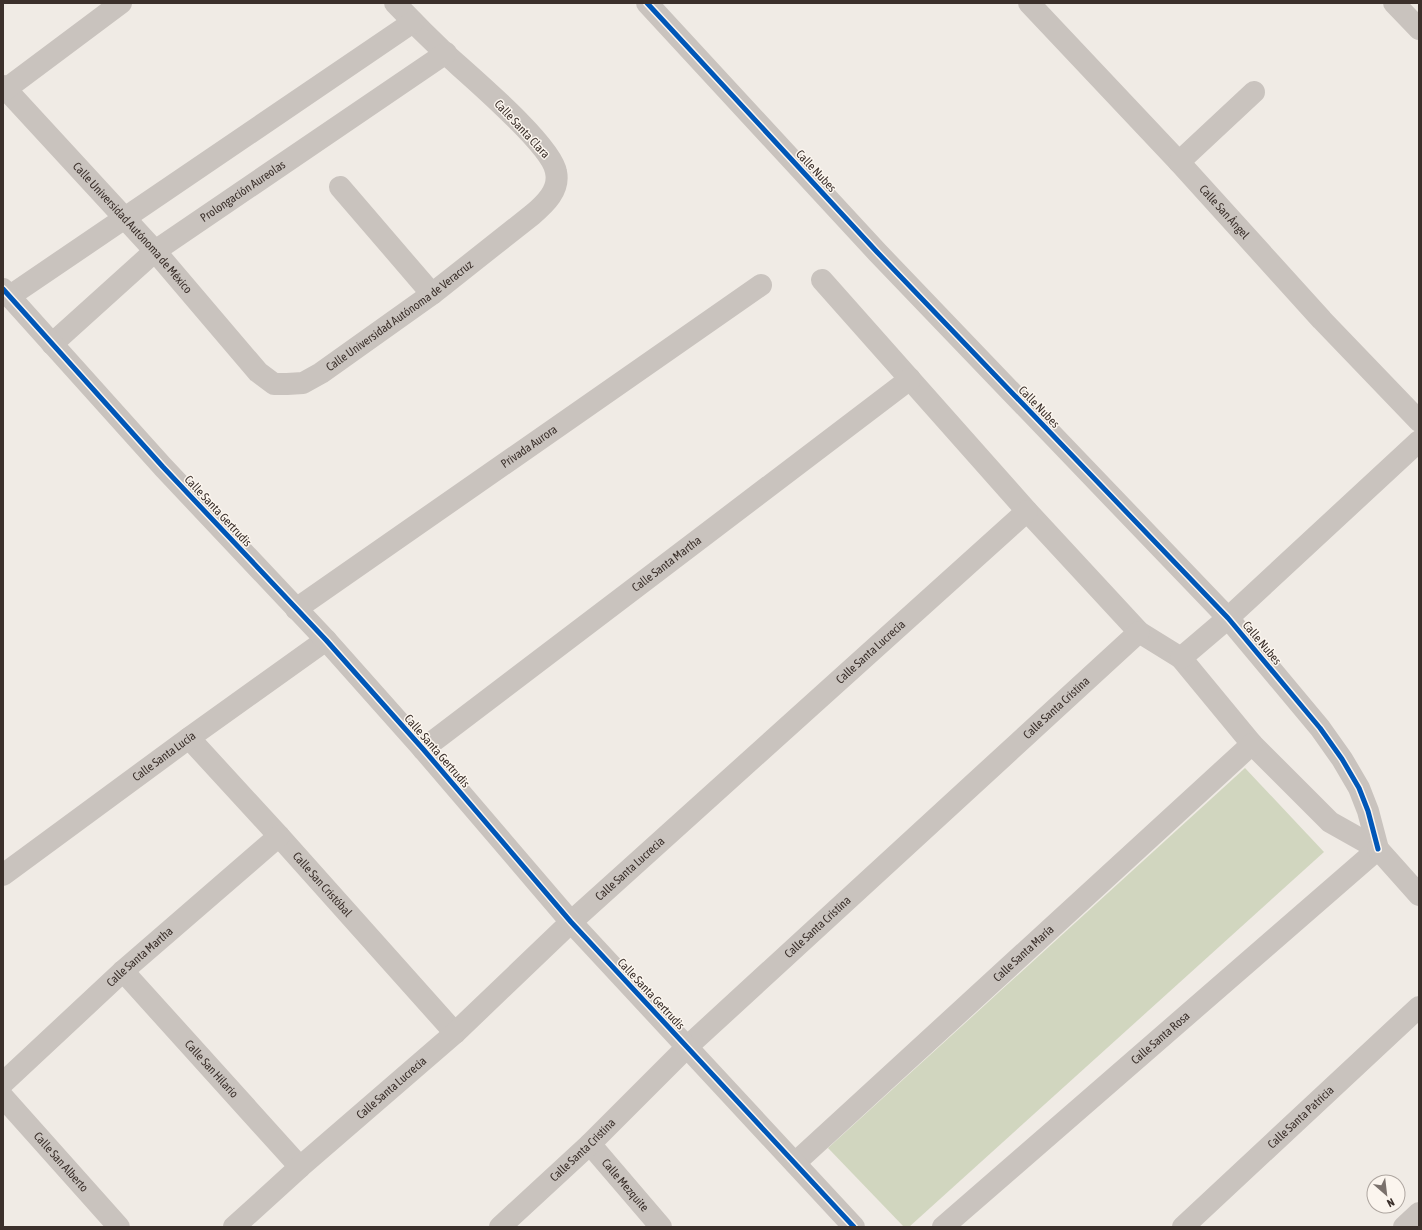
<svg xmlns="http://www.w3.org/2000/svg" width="1422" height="1230" viewBox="0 0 1422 1230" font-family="'Asap Condensed',sans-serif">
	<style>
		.green { fill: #d1d6bf }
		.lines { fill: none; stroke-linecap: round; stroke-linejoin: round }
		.minor { stroke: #c9c3be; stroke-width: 22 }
		.tertiary { stroke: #c9c3be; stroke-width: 22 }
		.cycleway-casing { stroke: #fbf5ee; stroke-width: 8 }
		.cycleway { stroke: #0057b8; stroke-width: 5 }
		.labels { text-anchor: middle; stroke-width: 3; stroke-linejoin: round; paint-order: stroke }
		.street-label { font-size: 12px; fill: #3b302b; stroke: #fbf5ee }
	</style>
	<rect width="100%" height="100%" fill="#f0ebe5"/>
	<path class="green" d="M1245,768L1324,852L909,1227H904L828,1148Z"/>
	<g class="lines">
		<g class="minor">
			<path d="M647,3L877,252L1228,618L1320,728L1342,759L1359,788L1368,811L1378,849"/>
			<path id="s1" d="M1029,3L1179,162L1322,320L1419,421"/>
			<path d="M1394,3L1419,29"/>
			<path id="s2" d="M3,86L155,251L258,372L274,384H287L303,383L321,373L432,294L532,215C545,204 560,190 556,172C552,145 470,76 447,55C429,38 412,21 395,3"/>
			<path d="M6,89L121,3"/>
			<path d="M1179,162L1254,92"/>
			<path d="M340,187L432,294"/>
			<path d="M822,280L1027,511L1139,632L1181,658L1252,744L1330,822L1378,849"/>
			<path d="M10,296L413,22"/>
			<path id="s3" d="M52,344L155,251L446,53"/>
			<path id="s4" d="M296,609L761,285"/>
			<path d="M1181,658L1228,618L1419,441"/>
			<path id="s5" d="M189,738L279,836L455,1033"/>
			<path id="s6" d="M423,749L910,379"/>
			<path id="s7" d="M3,875L189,738L326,640"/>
			<path id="s8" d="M123,971L300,1167"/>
			<path id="s9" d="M3,1083L123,971L279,836"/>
			<path id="s10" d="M3,1097L119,1227"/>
			<path id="s11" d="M590,1144L661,1227"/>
			<path id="s12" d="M795,1163L1252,744"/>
			<path id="s13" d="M234,1227L300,1167L455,1033L571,922L1027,511"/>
			<path id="s14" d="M500,1227L590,1144L687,1047L1139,632"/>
			<path id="s15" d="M943,1227L1378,849"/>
			<path id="s16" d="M1183,1227L1419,1007"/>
			<path d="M1404,1227L1419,1213"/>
		</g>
		<path class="tertiary" d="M3,289L163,467L326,640L423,749L571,922L854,1227
			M1378,849L1419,895"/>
		<g class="cycleway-casing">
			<path id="cycleway" d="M647,3L877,252L1228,618L1320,728L1342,759L1359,788L1368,811L1378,849
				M3,289L163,467L326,640L423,749L571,922L854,1227"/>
		</g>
		<use href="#cycleway" class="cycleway"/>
	</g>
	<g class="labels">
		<g class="street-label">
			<text transform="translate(522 129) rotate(47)" y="4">Calle Santa Clara</text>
			<text transform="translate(816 171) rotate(47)" y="4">Calle Nubes</text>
			<text dy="4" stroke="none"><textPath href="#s3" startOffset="245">Prolongación Aureolas</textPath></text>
			<text dy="4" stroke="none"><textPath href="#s1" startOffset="286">Calle San Ángel</textPath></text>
			<text dy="4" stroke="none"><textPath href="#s2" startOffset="192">Calle Universidad Autónoma de México</textPath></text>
			<text dy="4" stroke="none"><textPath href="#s2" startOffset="550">Calle Universidad Autónoma de Veracruz</textPath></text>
			<text transform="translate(1039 407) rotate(46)" y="4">Calle Nubes</text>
			<text dy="4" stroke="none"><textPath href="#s4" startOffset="284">Privada Aurora</textPath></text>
			<text transform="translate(218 511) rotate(47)" y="4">Calle Santa Gertrudis</text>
			<text dy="4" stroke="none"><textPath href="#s6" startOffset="306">Calle Santa Martha</textPath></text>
			<text transform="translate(1262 643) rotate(50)" y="4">Calle Nubes</text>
			<text dy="4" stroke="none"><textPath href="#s13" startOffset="858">Calle Santa Lucrecia</textPath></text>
			<text dy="4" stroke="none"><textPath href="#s14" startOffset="761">Calle Santa Cristina</textPath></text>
			<text transform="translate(437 751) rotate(49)" y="4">Calle Santa Gertrudis</text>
			<text dy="4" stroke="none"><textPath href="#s7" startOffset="200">Calle Santa Lucía</textPath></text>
			<text dy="4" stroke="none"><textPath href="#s13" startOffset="534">Calle Santa Lucrecia</textPath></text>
			<text dy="4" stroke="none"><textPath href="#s5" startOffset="198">Calle San Cristóbal</textPath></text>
			<text dy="4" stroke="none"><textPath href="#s14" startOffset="437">Calle Santa Cristina</textPath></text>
			<text dy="4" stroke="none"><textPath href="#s12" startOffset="310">Calle Santa María</textPath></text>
			<text dy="4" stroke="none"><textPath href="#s9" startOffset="186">Calle Santa Martha</textPath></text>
			<text transform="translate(651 994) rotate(47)" y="4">Calle Santa Gertrudis</text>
			<text dy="4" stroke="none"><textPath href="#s15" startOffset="288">Calle Santa Rosa</textPath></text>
			<text dy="4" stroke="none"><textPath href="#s8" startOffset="132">Calle San Hilario</textPath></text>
			<text dy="4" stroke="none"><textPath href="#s13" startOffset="210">Calle Santa Lucrecia</textPath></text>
			<text dy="4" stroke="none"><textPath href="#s16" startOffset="161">Calle Santa Patricia</textPath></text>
			<text dy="4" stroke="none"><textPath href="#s14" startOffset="113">Calle Santa Cristina</textPath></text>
			<text dy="4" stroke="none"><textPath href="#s10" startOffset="87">Calle San Alberto</textPath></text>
			<text dy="4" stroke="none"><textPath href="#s11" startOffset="54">Calle Mezquite</textPath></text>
		</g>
	</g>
	<rect width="1422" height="1230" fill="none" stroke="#3b302b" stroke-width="8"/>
	<g transform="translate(1386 1194) rotate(152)"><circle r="19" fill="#fbf5ee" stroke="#aea6a0"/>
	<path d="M0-3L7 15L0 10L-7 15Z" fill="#7a716c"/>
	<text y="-6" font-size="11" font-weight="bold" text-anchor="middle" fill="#3b302b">N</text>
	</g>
</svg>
